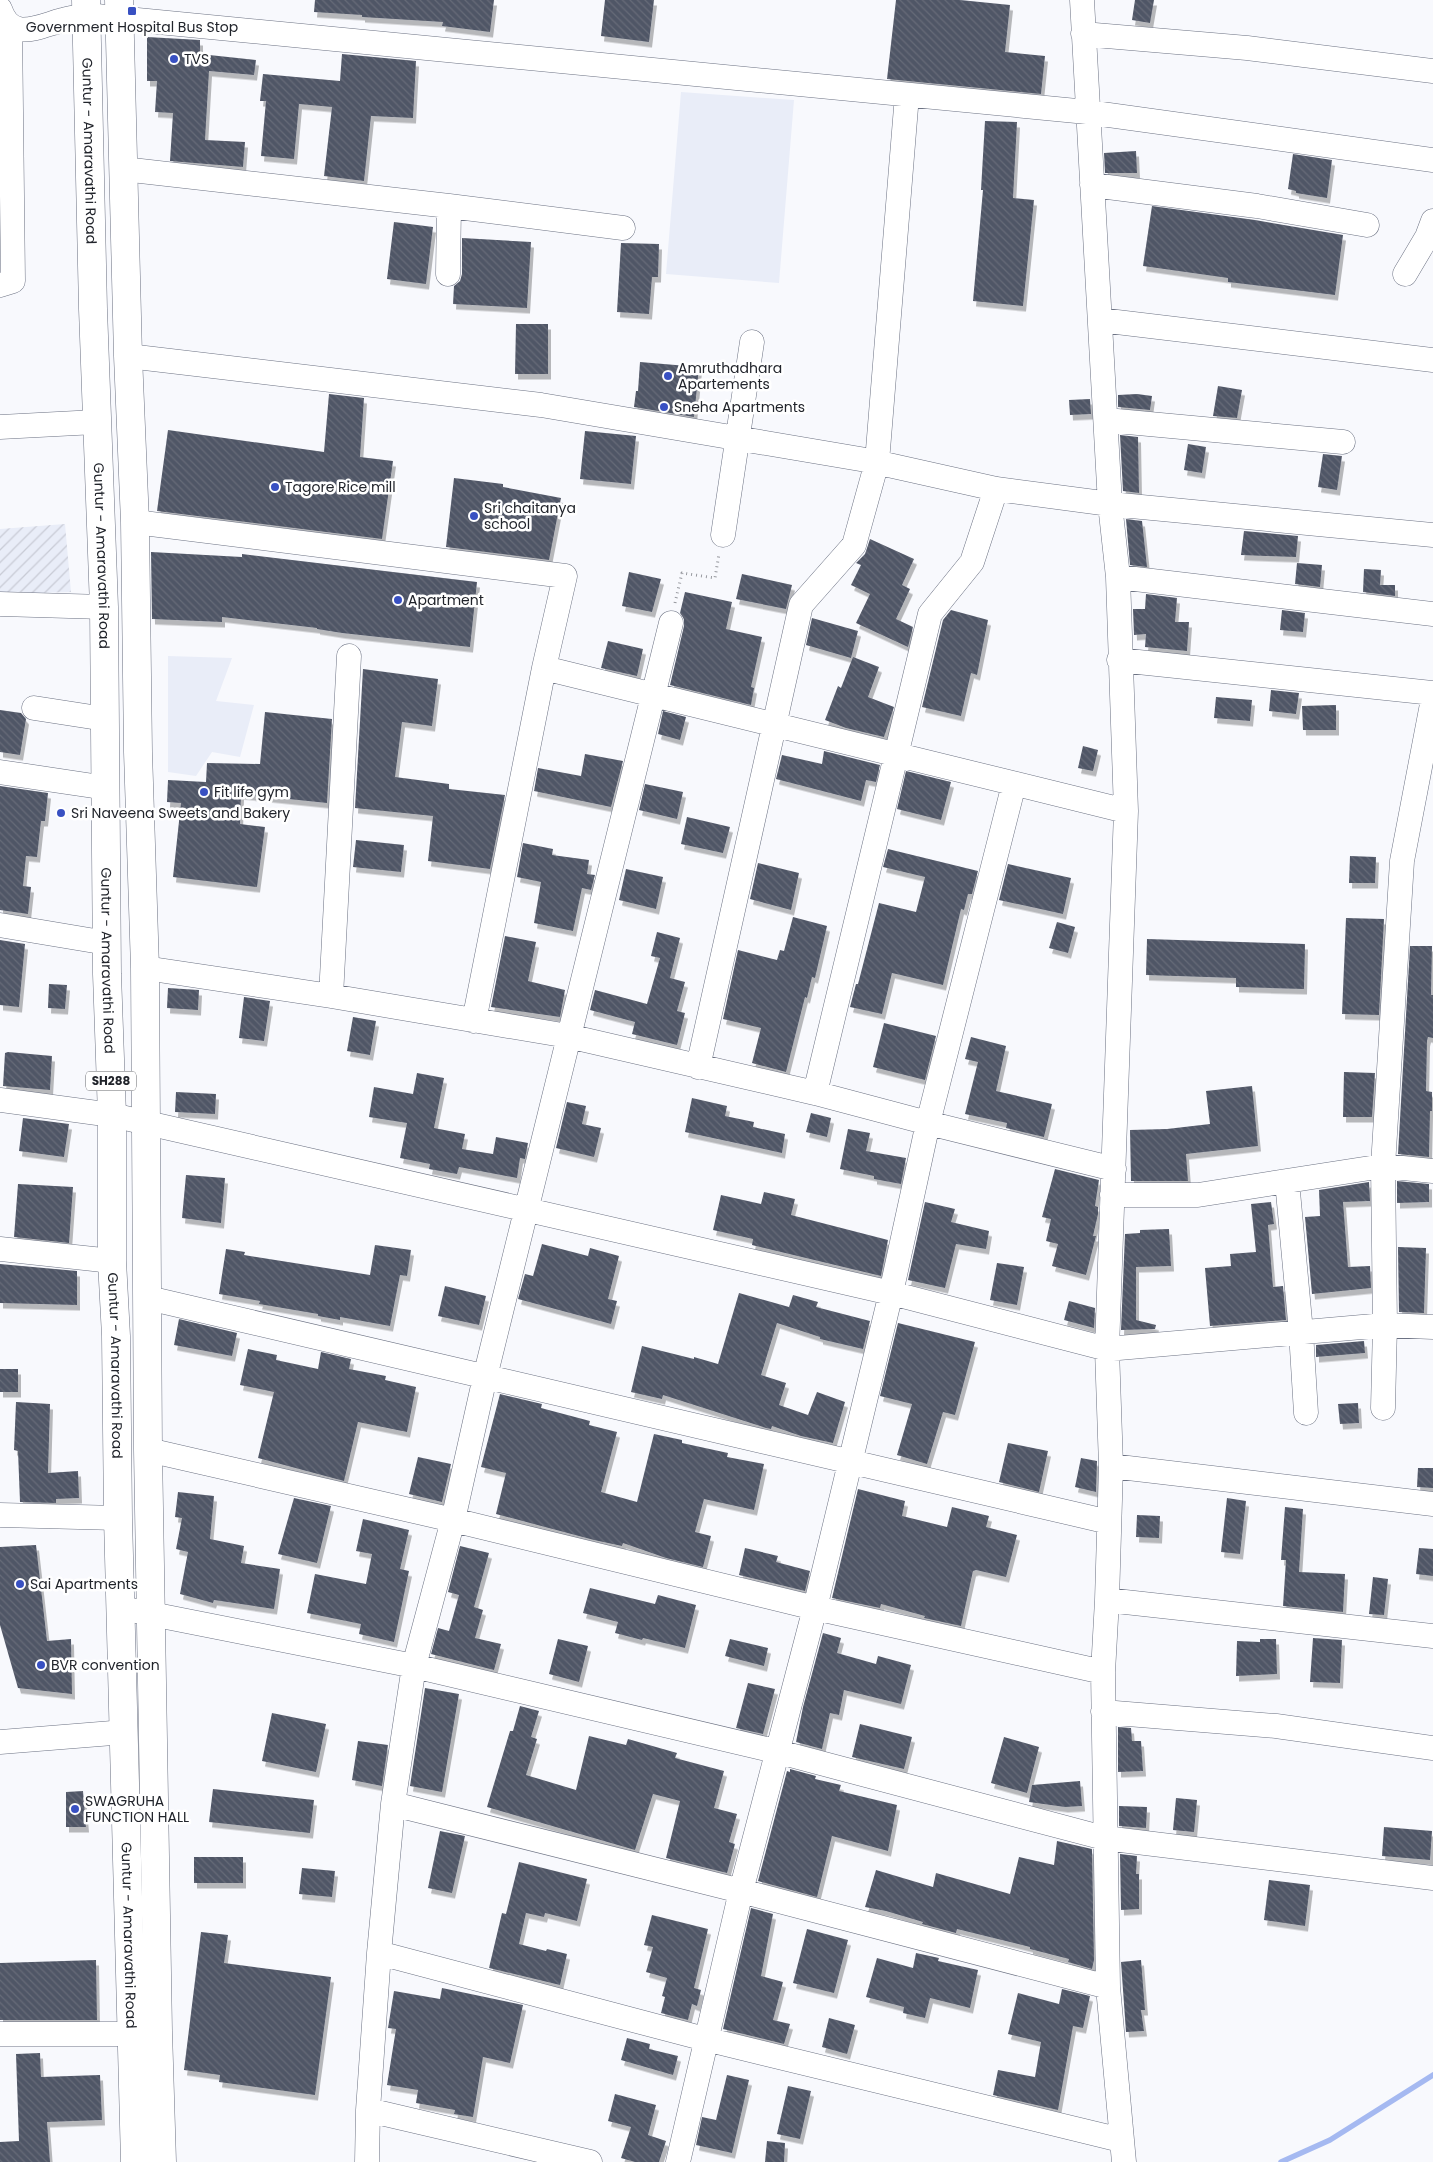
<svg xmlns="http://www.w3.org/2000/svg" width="1433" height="2162" viewBox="0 0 1433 2162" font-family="Poppins,sans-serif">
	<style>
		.built { fill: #e9edf8 }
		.industrial { fill: url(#industrial-furrows) }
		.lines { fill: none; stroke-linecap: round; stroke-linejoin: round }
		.stream { stroke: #a5b9f1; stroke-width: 5.5 }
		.building { fill: url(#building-back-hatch); filter: url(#shadow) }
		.minor-casing { stroke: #6c7283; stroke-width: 25 }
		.major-casing { stroke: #6c7283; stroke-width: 29 }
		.path { stroke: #97999f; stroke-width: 3; stroke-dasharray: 1 4; stroke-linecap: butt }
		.minor { stroke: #fff; stroke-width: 24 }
		.major { stroke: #fff; stroke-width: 28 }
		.poi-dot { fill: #3850c2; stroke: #fff; stroke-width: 2 }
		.labels { text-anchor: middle; stroke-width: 5; stroke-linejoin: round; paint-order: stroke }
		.shield { fill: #fff; stroke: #64666b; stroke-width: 1 }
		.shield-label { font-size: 12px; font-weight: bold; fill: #21242b }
		.poi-label { font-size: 14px; fill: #21242b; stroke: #fff; text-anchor: start }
		.street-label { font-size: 14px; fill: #21242b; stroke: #fff }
	</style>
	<defs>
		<pattern id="industrial-furrows" width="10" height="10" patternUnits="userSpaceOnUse" patternTransform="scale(1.25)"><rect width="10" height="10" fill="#e9edf8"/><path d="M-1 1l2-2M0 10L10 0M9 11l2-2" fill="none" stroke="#c8cbd5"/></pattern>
		<pattern id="building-back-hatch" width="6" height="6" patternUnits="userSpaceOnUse" patternTransform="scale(1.25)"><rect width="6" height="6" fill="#505666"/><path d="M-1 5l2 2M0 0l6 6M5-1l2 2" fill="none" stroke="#666b78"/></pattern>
		<filter id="shadow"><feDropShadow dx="3" dy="5.5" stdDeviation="0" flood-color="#0004"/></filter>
	</defs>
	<rect width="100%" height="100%" fill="#f8f9fd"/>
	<path class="built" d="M681,92L794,100L779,283L666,274Z
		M168,656L232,658L216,701L254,705L240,757L212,752L196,776L168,772Z"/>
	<path class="industrial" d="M65,524L71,592L0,594V529Z"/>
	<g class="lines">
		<path class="stream" d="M1281,2162L1330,2140L1433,2075"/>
	</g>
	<path class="building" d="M315,0H494L490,32L442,26L443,22L362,17V15L314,12Z
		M605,0H654L649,42L601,36Z
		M896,0H960L1010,5L1005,52L1045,56L1041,94L887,79Z
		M1135,0H1154L1150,23L1132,20Z
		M147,37L200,40V54L256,60L254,75L209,71L205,140L245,142L243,167L170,161L173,113L155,112L157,81H147Z
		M342,54L416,61L413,118L371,116L364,181L324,176L332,107L299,104L294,159L261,156L266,101H260L263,74L340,81Z
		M985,121L1017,122L1013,198L1034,200L1023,306L973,301L983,190H981Z
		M1136,151L1137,173H1105L1104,153Z
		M1293,154L1332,160L1327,198L1296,193V191L1288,189Z
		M1152,206L1255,220L1343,235L1335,295L1228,282V278L1143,266Z
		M394,222L433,227L426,284L387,279Z
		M462,238L531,242L527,308L453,304L454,286L460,281L462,274Z
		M621,243L659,244L658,277H652L649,314L617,312Z
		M516,324H548V374H515Z
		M640,362L699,367L694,417L634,407L636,391H638Z
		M1218,386L1242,390L1237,418L1213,416Z
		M329,394L364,398L360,457L393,461L382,539L157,511L168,430L324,452Z
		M1137,394L1152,396L1150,410L1118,407V395Z
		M1090,399L1091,414L1070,415L1069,400Z
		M585,431L636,436L631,484L580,479Z
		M1120,435L1138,437L1139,493L1123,491Z
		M1188,444L1206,447L1202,473L1184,470Z
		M1323,454L1342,456L1337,490L1318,487Z
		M454,478L503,484V487L561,498L549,560L446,547Z
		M1126,519L1142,521L1147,567L1130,565Z
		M1244,531L1298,536L1296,557L1241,555Z
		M870,539L914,559L902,585L910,589L896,619L913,627L908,647L856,623L870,594L851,585L861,565L856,563L865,554Z
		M151,552L242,557V554L477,582L470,647L342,633L317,629V628L222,617V622L152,619Z
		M1297,563L1322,565L1320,587L1295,584Z
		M1364,569L1381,570L1380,585H1395V596L1363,592Z
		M629,572L661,579L652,612L622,606Z
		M742,574L792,585L786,609L736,599Z
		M685,592L732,602L726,629L762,637L751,687L754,688L751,705L670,685L684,626V619L680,613Z
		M1146,594L1177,598L1175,622H1189L1187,651L1145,647L1146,634L1134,635L1133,609H1145Z
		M951,610L988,620L977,675L971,673L961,716L922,707L943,620Z
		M1282,610L1305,613L1303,632L1280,630Z
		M812,618L858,631L851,658L806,645Z
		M608,641L643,649L637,676L601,668Z
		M853,657L879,667L868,697L894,707L884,737L846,728L825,720L838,686L841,688Z
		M363,669L438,679L432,726L402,722L395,777L449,784V789L505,795L490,869L428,861L433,816L355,808Z
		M1271,690L1299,693L1296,714L1269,711Z
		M1216,697L1252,700L1250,721L1214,718Z
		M1336,705V730H1303L1302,706Z
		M0,710L21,713L26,719L20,755L0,752Z
		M663,711L686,717L680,740L658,734Z
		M265,712L332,719L327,803L241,794L240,824L265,827L257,887L173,877L181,803L167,802L168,780L206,782L207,763L260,764Z
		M1083,746L1098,750L1093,771L1078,768Z
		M824,751L880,765L876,782L866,780L861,801L776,779L782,755L822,764Z
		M585,754L623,761L611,807L534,791L538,768L581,776Z
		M906,771L951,782L941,820L897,809Z
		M645,784L683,792L677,819L639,810Z
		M0,786L48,793L45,821H41L37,857L26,856L23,886L31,887L28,914L0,910Z
		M687,817L730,827L723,853L681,844Z
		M356,840L404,845L401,872L353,867Z
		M523,843L553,849L552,855L589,860L587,874L595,875L591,890L582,888L573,931L534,923L541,882L517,877Z
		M888,849L978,871L972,894H968L964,910L961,909L943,985L892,973L882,1014L850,1007L856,984H858L879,903L916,912L925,877L883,867Z
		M1350,856L1376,857L1375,883H1349Z
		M758,863L799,873L791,910L750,899Z
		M1008,864L1071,878L1063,914L999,900Z
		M626,869L663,877L656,909L619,900Z
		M793,917L827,926L815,978L812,977L807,998L805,997L786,1072L752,1063L761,1028L723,1019L738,950L777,960L780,950L784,951Z
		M1346,918L1384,919L1379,1015L1342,1014Z
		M1057,922L1075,927L1068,953L1049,948Z
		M657,932L680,938L670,978L685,982L677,1011L685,1013L677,1045L632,1034L635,1022L590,1010L595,990L647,1004L660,958L651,956Z
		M505,936L536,942L528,981L565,990L560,1017L491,1007Z
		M1147,939L1305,944L1304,989L1236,987V978L1146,975Z
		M0,940L25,944L19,1007L0,1005Z
		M1410,946H1432L1431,995H1433V1038L1428,1037L1427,1041L1426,1091L1432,1092V1111H1430L1429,1157L1398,1154Z
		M49,984L67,985L65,1009L48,1008Z
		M168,988L199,990L198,1010L167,1008Z
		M244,997L270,1001L264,1041L239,1038Z
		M353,1017L376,1021L370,1055L347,1051Z
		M884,1023L936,1036L925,1080L873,1067Z
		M971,1037L1006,1046L996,1091L1052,1104L1044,1137L1006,1128L1007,1123L965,1114L978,1062L965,1059Z
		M8,1052L52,1056L50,1090L3,1086L5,1053Z
		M1344,1072L1375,1073L1372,1117H1343Z
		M417,1073L444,1078L434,1128L465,1134L462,1149L493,1154L496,1137L528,1143L525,1159L520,1158L517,1178L459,1167L457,1174L429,1169L430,1164L400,1158L407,1123L369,1117L374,1087L413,1094Z
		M1252,1086L1258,1146L1186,1154L1188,1181H1131L1130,1130L1167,1129L1210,1124L1206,1091Z
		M176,1092L216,1094L215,1114L175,1112Z
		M692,1098L727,1106L725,1116L754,1122L753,1127L785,1134L782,1153L685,1132Z
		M567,1102L586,1106L582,1124L601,1128L594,1157L556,1148Z
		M811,1113L831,1118L827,1137L806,1132Z
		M23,1118L69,1124L64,1157L19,1151Z
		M848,1129L870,1133L866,1151L906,1158L901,1184L874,1179V1176L840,1169Z
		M1055,1169L1099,1180L1095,1206L1098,1207V1214L1093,1236H1096L1086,1275L1052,1266L1058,1244L1046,1241L1051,1219L1042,1217Z
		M186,1175L225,1178L221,1223L182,1218Z
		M1397,1181L1429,1184V1202L1397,1203Z
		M1369,1182L1370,1201L1343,1202L1348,1267L1370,1266L1371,1288L1312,1294L1305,1217L1320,1216L1319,1190Z
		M18,1184L73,1187L69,1243L14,1237Z
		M764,1192L795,1199L791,1215L888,1240L881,1276L752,1245L753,1239L713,1230L721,1195L761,1204Z
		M925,1202L955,1209L951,1222L989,1231L986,1249L956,1244L945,1288L908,1280Z
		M1271,1202L1274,1224L1268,1225L1273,1287L1283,1286L1286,1320L1210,1326L1205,1268L1231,1266L1230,1254L1256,1252L1251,1204Z
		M1169,1229L1171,1266L1136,1267V1320L1156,1325L1155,1329L1121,1330L1125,1234L1140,1233V1230Z
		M542,1244L588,1256L590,1248L619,1256L608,1299L617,1301L611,1324L518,1299L525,1274L533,1276Z
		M375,1245L411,1250L407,1276L400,1275L390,1326L340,1317V1320L318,1316V1314L259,1304L260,1301L219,1294L226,1249L245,1252L244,1255L370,1275Z
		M1398,1247L1426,1248L1424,1313L1399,1312Z
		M997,1263L1024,1267L1017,1305L990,1300Z
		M0,1264L77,1271V1305L0,1303Z
		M445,1286L486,1296L479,1325L438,1316Z
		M739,1293L789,1307L793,1295L818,1302L816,1307L870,1321L863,1349L820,1339V1337L777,1323L761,1375L786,1383L779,1405L808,1415L817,1392L845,1402L833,1443L801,1436L772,1426L771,1429L766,1428L663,1395L662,1399L631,1392L642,1346L694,1359V1357L718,1364Z
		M1069,1301L1095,1308L1094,1328L1064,1320Z
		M179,1319L237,1333L232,1356L174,1345Z
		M898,1323L975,1342L955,1415L943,1412L927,1464L897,1455L912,1404L880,1396Z
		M1364,1341L1365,1353L1316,1357V1345Z
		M248,1349L277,1355L276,1360L318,1369L321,1352L351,1359L349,1369L386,1376L385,1380L416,1387L407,1432L358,1422L344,1481L258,1458L274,1392L240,1385Z
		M0,1369H18V1392H0Z
		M500,1394L542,1404L541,1408L590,1421L589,1425L617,1432L601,1492L637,1502L654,1434L682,1440V1443L728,1453L727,1457L764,1464L754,1510L704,1499L695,1532L711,1536L703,1567L666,1558L623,1543L622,1546L594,1540L496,1514L506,1473L481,1467Z
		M16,1402L50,1404L48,1473L78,1471L79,1498L56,1499V1503L20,1502L18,1451L14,1450Z
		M1358,1403L1359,1423L1340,1424L1338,1404Z
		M1008,1443L1048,1451L1039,1492L999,1482Z
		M418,1457L451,1464L442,1502L409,1494Z
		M1081,1458L1097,1461L1096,1492L1075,1487Z
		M1418,1468H1433V1488L1417,1487Z
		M858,1489L905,1501L902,1516L947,1527L952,1507L989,1516L986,1527L1017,1535L1006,1577L976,1570L973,1571L961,1626L924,1618L925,1616L881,1604L880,1608L832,1598Z
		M178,1492L214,1496L210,1539L244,1546L241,1563L280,1569L274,1609L214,1600L213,1603L180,1594L188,1552L176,1549L182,1518L175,1517Z
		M294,1498L331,1506L317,1563L278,1554Z
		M1227,1498L1246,1501L1240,1554L1221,1552Z
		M1285,1507L1303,1509L1299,1572L1345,1574L1343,1612L1283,1606L1286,1560H1281Z
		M1137,1515L1160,1516L1159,1538L1136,1537Z
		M363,1519L409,1530L400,1569L409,1571L394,1642L359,1634L361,1624L307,1613L315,1574L366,1584L372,1554L356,1551Z
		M36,1545L47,1641L71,1639L72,1694L18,1688L0,1625V1547Z
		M460,1546L489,1553L474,1607L483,1610L475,1638L501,1644L494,1670L431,1654L438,1628L449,1631L459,1595L448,1592Z
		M745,1548L778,1556L776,1562L810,1571L805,1591L739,1575Z
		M1419,1548L1433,1549V1576L1416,1574Z
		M1373,1577L1388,1579L1384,1615L1369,1614Z
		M590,1588L655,1604L658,1595L696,1605L685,1648L643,1638L642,1640L615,1633L618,1622L583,1613Z
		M823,1633L841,1638L837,1653L876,1664L878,1656L911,1665L901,1704L844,1690L839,1715L830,1713L822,1749L796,1742L803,1707Z
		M1313,1638L1342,1640L1340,1683L1310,1682Z
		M558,1639L588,1646L579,1682L549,1674Z
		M730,1639L768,1648L764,1666L725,1656Z
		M1260,1639H1276L1277,1674L1236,1676L1237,1641L1260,1642Z
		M748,1683L775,1689L763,1734L736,1728Z
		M425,1688L459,1694L442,1792L410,1786Z
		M520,1706L539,1711L531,1737L537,1739L526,1775L576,1790L589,1736L626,1745L628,1739L677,1753L675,1758L724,1771L714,1808L737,1814L729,1842L735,1844L727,1873L666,1858L680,1801L653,1794L635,1850L487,1807L510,1731H513Z
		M272,1713L326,1724L316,1772L262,1761Z
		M860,1724L912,1737L904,1769L852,1757Z
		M1118,1727L1131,1728L1132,1741H1141L1143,1771L1118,1772Z
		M1004,1737L1039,1747L1027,1793L991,1783Z
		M358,1741L388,1745L382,1786L352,1780Z
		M790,1769L816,1776L815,1779L841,1785L839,1791L897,1805L888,1851L832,1836L817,1897L758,1881L787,1771L790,1772Z
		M1080,1781L1082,1806L1065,1807L1029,1802L1032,1785Z
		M213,1789L314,1800L310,1833L209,1822Z
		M83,1791L86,1827H66V1792Z
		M1176,1798L1197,1800L1194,1832L1173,1830Z
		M1119,1806L1147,1807L1146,1828L1119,1826Z
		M1384,1827L1432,1831L1430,1860L1382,1856Z
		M440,1831L465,1836L452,1893L428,1888Z
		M1057,1841L1092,1849L1094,1960L1092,1969L1068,1962L1069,1959L1030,1949V1947L957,1929L956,1933L922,1924L923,1922L886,1911L865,1907L876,1870L933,1887L936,1873L1010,1894L1019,1857L1054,1865Z
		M1120,1854L1137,1856L1136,1874H1139V1909L1121,1910Z
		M194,1857H243V1883H194Z
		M519,1862L587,1879L577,1921L545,1913L544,1917L526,1913L519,1944L546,1951L547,1949L567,1954L560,1985L489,1968L502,1913L506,1914Z
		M302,1868L335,1871L332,1897L299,1894Z
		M1269,1880L1310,1885L1305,1926L1264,1920Z
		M751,1908L773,1914L761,1976L783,1982L773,2020L790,2024L784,2044L723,2029Z
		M652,1915L708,1929L694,1988L701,1990L697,2006L692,2004L688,2020L661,2013L665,1997L662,1996L667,1978L646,1972L653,1947L644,1945Z
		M807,1929L848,1940L834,1993L793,1983Z
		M201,1932L228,1935L224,1963L331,1977L315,2095L219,2082L220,2075L184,2070Z
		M916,1953L939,1958L938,1961L978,1970L970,2008L930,1998L925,2018L903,2013L904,2007L866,1997L877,1958L913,1968Z
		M96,1960L97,2020H0V1963Z
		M1141,1960L1145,2010H1141L1144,2031L1126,2032L1121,1962Z
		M442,1988L523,2005L510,2063L483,2057L473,2117L454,2114L455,2110L416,2103L418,2090L387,2085L396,2029L388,2028L394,1991L440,1999Z
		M1062,1989L1090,1996L1083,2028L1073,2026L1058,2110L993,2095L998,2070L1035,2077L1041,2042L1008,2034L1018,1993L1059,2004Z
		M829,2018L855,2025L847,2054L822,2047Z
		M627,2038L650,2044L649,2049L678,2056L673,2075L621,2060Z
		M40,2053L41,2077L100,2075L102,2120L47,2122L50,2162H0V2142L19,2141L16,2054Z
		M727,2075L749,2080L732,2153L696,2145L702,2117L716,2120Z
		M788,2086L811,2091L800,2139L777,2134Z
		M615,2094L656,2105L648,2135L666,2141L659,2162H635L621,2158L631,2127L608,2121Z
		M767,2141L785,2143L784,2162H765Z"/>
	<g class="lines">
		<g class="minor-casing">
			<path id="minor" d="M1082,0L1110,504L1118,577L1126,811L1107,1349L1111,1466L1107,1600
				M0,9C11,43 39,26 63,20C70,18 78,17 86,15L1087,112L1433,160
				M1083,34L1247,48L1433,71
				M123,169L449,206L623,228
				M1092,185L1257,206L1367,225
				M448,274L449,206
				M1405,274L1427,237L1433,221
				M0,285L13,281L10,26
				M1100,320L1433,360
				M128,356L541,405L866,460L996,489L1110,504L1433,535
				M1106,420L1343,442
				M0,427L96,422
				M135,522L565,576L544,668L474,1021
				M723,535L752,342
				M1118,577L1433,614
				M0,604L104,607
				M1119,660L1433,693
				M544,668L1126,811
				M34,708L105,719
				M0,772L107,788
				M0,925L107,943
				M145,968L331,996L568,1036L815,1093L928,1123L1114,1169
				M331,996L349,656
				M698,1067L801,605L854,545L877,462L907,95
				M815,1093L930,614L972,562L996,489
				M0,1100L112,1115L147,1123L891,1293L1107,1349L1385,1325L1433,1327
				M1287,1181L1301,1332L1306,1413
				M1112,1195H1198L1383,1166L1433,1171
				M0,1249L112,1261
				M148,1298L1109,1522
				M1383,1408L1385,1325L1383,1166L1402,861L1433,699
				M148,1450L453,1520L815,1608L1103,1672L1107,1600L1433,1636
				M1111,1466L1433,1504
				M0,1515L118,1518
				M121,1608L414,1666L779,1752L1104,1838L1433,1878
				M1103,1672L1108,1987L1124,2162
				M1103,1712L1276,1726L1433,1748
				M0,1742L125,1732
				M393,1804L741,1891L1108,1987
				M379,1953L705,2039L1121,2140
				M0,2034H131
				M368,2110L590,2162
				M367,2162L368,2110L379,1953L393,1804L414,1666L453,1520L485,1377L671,623
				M678,2162L741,1891L815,1608L891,1293L928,1123L1014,784"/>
		</g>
		<g class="major-casing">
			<g id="major">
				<path id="s1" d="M86,0L93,309L104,607L107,974L112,1115V1261L116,1336L118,1518L135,2162"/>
				<path d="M119,0L128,356L135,522L138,752L145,968L148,1450L158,2031L162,2162"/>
			</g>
		</g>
		<path class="path" d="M675,603L682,573L715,578L719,554"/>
		<use href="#minor" class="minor"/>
		<use href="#major" class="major"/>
	</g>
	<g class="poi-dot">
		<rect x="127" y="6" width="10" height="10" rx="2.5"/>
		<circle cx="174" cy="59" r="5"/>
		<circle cx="668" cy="376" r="5"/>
		<circle cx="664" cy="407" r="5"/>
		<circle cx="275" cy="487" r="5"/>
		<circle cx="474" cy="516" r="5"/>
		<circle cx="398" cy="600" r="5"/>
		<circle cx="204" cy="792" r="5"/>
		<circle cx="61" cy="813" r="5"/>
		<circle cx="20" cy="1584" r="5"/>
		<circle cx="41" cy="1665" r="5"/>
		<circle cx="75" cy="1809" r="5"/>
	</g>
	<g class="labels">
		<rect class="shield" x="86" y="1071.5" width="50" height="19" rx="4"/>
		<g class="shield-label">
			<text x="111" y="1085">SH288</text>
		</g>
		<g class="poi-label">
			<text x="132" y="32" text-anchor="middle">Government Hospital Bus Stop</text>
			<text x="184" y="64">TVS</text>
			<text x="678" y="373">Amruthadhara<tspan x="678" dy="16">Apartements</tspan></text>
			<text x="674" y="412">Sneha Apartments</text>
			<text x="285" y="492">Tagore Rice mill</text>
			<text x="484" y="513">Sri chaitanya<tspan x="484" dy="16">school</tspan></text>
			<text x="408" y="605">Apartment</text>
			<text x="214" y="797">Fit life gym</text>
			<text x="71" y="818">Sri Naveena Sweets and Bakery</text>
			<text x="30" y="1589">Sai Apartments</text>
			<text x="51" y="1670">BVR convention</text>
			<text x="85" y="1806">SWAGRUHA<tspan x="85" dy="16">FUNCTION HALL</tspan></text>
		</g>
		<g class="street-label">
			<text dy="5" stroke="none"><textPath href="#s1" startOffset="151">Guntur - Amaravathi Road</textPath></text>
			<text dy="5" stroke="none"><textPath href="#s1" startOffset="556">Guntur - Amaravathi Road</textPath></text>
			<text dy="5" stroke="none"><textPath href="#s1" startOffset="961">Guntur - Amaravathi Road</textPath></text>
			<text dy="5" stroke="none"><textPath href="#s1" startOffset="1366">Guntur - Amaravathi Road</textPath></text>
			<text dy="5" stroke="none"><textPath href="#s1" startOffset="1936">Guntur - Amaravathi Road</textPath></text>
		</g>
	</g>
</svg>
